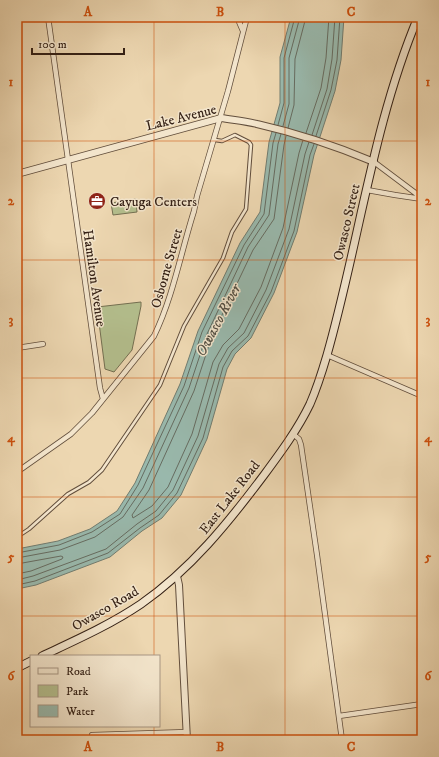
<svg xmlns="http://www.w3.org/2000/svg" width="439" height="757" viewBox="0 0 439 757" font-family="'IM FELL DW Pica',serif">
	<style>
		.green { fill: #b4bf8e; stroke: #747052 }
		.water { fill: #99b9ad; stroke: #717c70 }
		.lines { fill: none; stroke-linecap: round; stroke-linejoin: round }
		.shore { stroke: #666c61; stroke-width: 1 }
		.service-casing { stroke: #624e3c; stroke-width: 4.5 }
		.minor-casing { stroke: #624e3c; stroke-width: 6 }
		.tertiary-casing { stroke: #624e3c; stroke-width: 8 }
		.secondary-casing { stroke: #342015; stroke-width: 9 }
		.service { stroke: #f3e5cc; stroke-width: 2.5 }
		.minor { stroke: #f3e5cc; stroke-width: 4.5 }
		.tertiary { stroke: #f3e5cc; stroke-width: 6 }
		.secondary { stroke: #f3e5cc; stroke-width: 7 }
		.grid { fill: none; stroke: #cd500d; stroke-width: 1; stroke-opacity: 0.55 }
		.labels { text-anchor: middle; stroke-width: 3; stroke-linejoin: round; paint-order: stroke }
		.street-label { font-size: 14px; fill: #342015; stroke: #f3e5cc }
		.poi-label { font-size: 14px; fill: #342015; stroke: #f3e5cc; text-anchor: start }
		.water-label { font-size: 15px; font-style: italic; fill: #524e43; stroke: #f3e5cc }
		.neatline { fill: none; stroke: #cd500d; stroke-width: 1.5 }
		.grid-label { font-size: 13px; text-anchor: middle; font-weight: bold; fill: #cd500d }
	</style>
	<rect width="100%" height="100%" fill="#edd7b1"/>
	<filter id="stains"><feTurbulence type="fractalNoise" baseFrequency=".005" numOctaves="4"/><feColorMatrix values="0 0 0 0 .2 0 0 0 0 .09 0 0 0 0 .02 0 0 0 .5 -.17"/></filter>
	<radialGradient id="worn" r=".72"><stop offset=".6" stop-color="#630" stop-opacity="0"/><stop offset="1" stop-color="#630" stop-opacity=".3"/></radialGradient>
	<path class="green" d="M136,199L137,212L113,215L111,203Z
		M141,302V306L132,350L114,372L105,369L97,307Z"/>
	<path class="water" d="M291,17H344L341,60L335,91L314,155L297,232L274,293L251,338L235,354L227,369L207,439L181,495L162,518L142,531L110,557L36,585L17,589V549L58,541L90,529L117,511L135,483L180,384L198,331L240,243L260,212L269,142L280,103V57Z"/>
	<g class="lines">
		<path class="shore" d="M278,125L284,103V58L295,17
			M283,126L289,104V58L300,17
			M288,128L294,105L295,59L306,17
			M306,133L321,88L326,58L329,17
			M312,135L327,89L332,59L335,17
			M286,136L284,145L274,219L253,250L212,336L194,391L149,490L132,515L133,518L152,506L168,487L192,434L213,362L223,345L239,329L261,287L283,228L299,153L303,140
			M316,136L331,90L337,60L340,17
			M17,553L59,545L92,532L120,514L138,485L184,386L202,332L244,245L264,214L273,143L276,133
			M17,558L60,550L95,537L123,517L143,488L189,388L207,334L248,247L269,215L278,144L281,134
			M17,564L61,556L63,557L62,559L31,571L17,574
			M17,580L33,576L106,549L137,524L156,511L173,490L198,436L219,364L228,348L244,333L266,290L289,229L305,154L309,142
			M17,585L35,581L108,553L140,528L159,515L177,493L203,438L223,367L232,351L248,336L271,292L294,231L310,155L314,144"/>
		<g class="service-casing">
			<path id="service" d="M17,537L29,529L68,494L89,482L102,470L160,385L184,326L223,258L232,232L246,209L251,145L249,142L235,135L222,141L215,140"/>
		</g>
		<g class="minor-casing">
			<path id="minor" d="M48,17L100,388L103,399
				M237,17L243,31
				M374,162L422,198
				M367,190L395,195L422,199
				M17,348L43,344
				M327,355L422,396
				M293,434L299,439L301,445L317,555L342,740
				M17,472L71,434L92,413L154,336C173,297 181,252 194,211L197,196L228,91L247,17
				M339,716L422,704
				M92,735L187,732"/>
		</g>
		<g class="tertiary-casing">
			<path id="tertiary" d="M17,174L221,118C233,120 245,121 257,124C297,133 336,146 374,162
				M177,576L179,585L187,740"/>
		</g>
		<g class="secondary-casing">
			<path id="secondary" d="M42,656C76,640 110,625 141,604C191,569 228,523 264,475C281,452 298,429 310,404C317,388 322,372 327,355C359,243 373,124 418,17
				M17,668L31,661"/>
		</g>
		<use href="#service" class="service"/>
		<use href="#minor" class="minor"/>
		<use href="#tertiary" class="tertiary"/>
		<use href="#secondary" class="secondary"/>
	</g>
	<path class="grid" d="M154,17V656M285,17V740M17,141H422M17,260H422M17,378H422M17,497H422M17,616H422M154,726V740"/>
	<defs>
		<g id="office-disc" transform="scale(0.9)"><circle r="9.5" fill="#8f2418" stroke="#f3e5cc"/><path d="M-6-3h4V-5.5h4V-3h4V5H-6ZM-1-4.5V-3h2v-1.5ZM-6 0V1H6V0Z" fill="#fff"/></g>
	</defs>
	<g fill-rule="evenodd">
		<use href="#office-disc" x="97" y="201"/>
	</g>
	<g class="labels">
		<g class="street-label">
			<text transform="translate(181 117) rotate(-14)" y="5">Lake Avenue</text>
			<text transform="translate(346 222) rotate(-77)" y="5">Owasco Street</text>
			<text transform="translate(166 268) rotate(-74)" y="5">Osborne Street</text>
			<text transform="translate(95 278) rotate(82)" y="5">Hamilton Avenue</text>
			<text transform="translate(229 497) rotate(-52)" y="5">East Lake Road</text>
			<text transform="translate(105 608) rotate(-30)" y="5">Owasco Road</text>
		</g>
		<g class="poi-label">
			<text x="110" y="206">Cayuga Centers</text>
		</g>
		<g class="water-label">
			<text transform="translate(218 320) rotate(-62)" y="5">Owasco River</text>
		</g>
	</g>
	<rect width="439" height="757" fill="none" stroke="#edd7b1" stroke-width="44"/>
	<rect x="30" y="655" width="130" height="72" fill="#f3e5cc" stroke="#a79683"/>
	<rect x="38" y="668" width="20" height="6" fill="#f3e5cc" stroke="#a79683"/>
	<text x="66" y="675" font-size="12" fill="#342015">Road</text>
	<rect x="38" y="685" width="20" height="12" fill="#b4bf8e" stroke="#a79683"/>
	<text x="66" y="695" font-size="12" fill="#342015">Park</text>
	<rect x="38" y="705" width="20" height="12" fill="#99b9ad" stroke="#a79683"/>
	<text x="66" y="715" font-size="12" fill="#342015">Water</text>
	<path d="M32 48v6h92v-6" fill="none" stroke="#342015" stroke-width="2"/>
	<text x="38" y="48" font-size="12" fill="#342015" stroke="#f3e5cc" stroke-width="3" paint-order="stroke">100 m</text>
	<rect x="22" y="22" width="395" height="713" class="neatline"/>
	<g class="grid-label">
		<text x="88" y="16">A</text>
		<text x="220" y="16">B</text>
		<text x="351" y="16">C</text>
		<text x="11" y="86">1</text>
		<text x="428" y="86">1</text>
		<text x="11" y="205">2</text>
		<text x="428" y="205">2</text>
		<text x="11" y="324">3</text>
		<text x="428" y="324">3</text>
		<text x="11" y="442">4</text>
		<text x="428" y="442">4</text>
		<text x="11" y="561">5</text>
		<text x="428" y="561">5</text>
		<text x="11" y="680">6</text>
		<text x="428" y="680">6</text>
		<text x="88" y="751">A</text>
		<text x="220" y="751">B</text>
		<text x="351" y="751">C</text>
	</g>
	<rect width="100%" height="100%" filter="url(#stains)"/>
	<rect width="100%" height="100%" fill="url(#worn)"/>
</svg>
